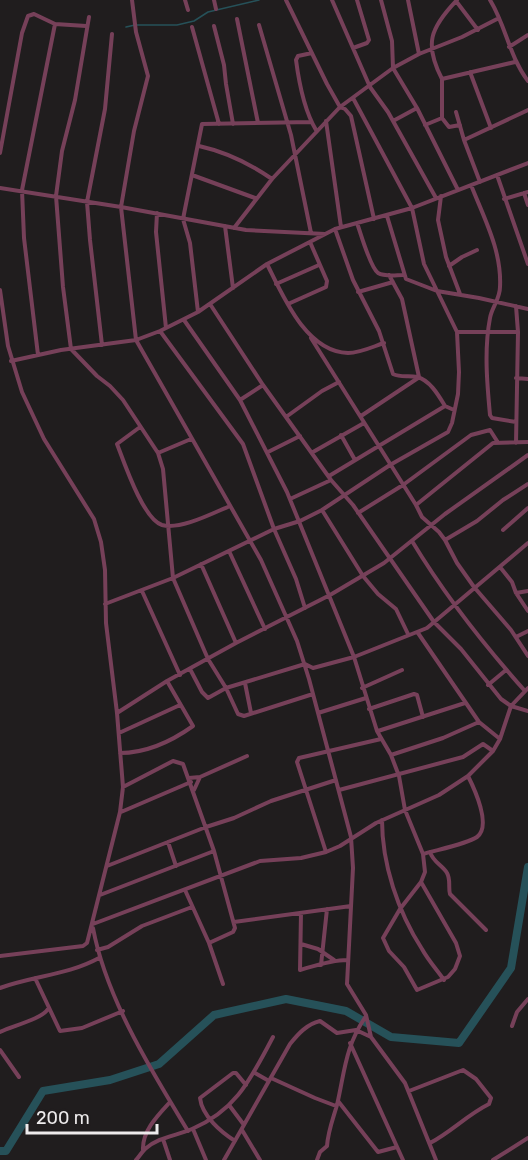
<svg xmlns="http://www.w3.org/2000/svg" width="528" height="1160" viewBox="0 0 528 1160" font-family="Rubik,sans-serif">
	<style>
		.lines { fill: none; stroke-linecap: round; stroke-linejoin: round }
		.stream { stroke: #265159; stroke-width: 1.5 }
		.river { stroke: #265159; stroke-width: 8 }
		.minor { stroke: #764059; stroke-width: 4 }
	</style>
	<rect width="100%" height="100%" fill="#201d1e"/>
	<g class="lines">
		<path class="stream" d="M126,27L135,25H177L194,21L208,12L259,0"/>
		<path class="river" d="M0,1151H6L43,1091L110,1080L159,1064L214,1015L286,999L346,1011L391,1037L459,1043L511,968L528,867"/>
		<path class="minor" d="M132,0L136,32L148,76L134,131L121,207L136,340L261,560L297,641L309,679L351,837L353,868L347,984L366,1015L371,1037L405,1083L436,1160
			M185,0L188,10
			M214,0L216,9
			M286,0L327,84L340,107L345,109L351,116L374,219
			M332,0L370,87L388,112L436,198
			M381,0L392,41L393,68L417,108L458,190
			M408,0L419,54
			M457,0C430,28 424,44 442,79L515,62
			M490,0C506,26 509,56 528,81
			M456,1L478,30
			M89,17L75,100L62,151L56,196L63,287L71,349L97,376L110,386L123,400L158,453L163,469L173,578L208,659L226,688L238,714L244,716L313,694
			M237,19L258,123
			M259,25L291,135L311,233
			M214,26L224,65L226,84L233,124
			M192,27L219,124
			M509,47L528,35
			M353,48L367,43L369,40L357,0
			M312,53L298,56L296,60C299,83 304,110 316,130
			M470,72L491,128
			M442,79V118L449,127L460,125
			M456,112L464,140
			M326,121L341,227
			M393,121L417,108
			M425,125L442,118
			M199,146C226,152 249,163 272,179
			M0,153L22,33L28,16L34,14L55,24L86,26
			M192,175L255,198
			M497,175L528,264
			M480,182L464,140L528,110
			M471,185C484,218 502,251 500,287C500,299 492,307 490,318C484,349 487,383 490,415L492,418L516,422
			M0,188L121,207L246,230L325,234
			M524,193L528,205
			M441,196L438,220L446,257L460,294
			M504,199L528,192
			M157,213L156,232L166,328
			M387,216L406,279L437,291L479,298L528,309
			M357,223C361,234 370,267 378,273C385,277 396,275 403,275
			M225,226L233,288
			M234,228L272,179L340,107L393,68L419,54L462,37L499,18
			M335,229L353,280L379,331L393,374C401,378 409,375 417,377C430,380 439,396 445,406
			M267,264C283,296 306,352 348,353C360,353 372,347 384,343
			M449,266L462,257L477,250
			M389,275L402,299L419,377
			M276,284L319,265
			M0,290L8,346L22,392L44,439L94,519L101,542L105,570L106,623L117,713L123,787L120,812L87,943L83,946L0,956
			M358,292L393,282
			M210,304L263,385L331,480L353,505L434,622L461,649L501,699L511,706L528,711
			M288,304L326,287L327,281L310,242
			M198,312L190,243L183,219L202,124L311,122
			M184,320L240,400L287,492L354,657L377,731L391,755L399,776L405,810L423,854L425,872L421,882L400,909L383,938L389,951L404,967L417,990L448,977L455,969L460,956L456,943L421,882
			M160,331L243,444L274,529L296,579L305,608
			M457,332H518
			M311,338L416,505L422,517L439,532L445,540L457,563L474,587L511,630L528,656
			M102,345L90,240L87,202L105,109L112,34
			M38,355L24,238L22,190L55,24
			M11,361L61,350L136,340L160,331L198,312L267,264L335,229L412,208L528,163
			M516,378L528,379
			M240,400L263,385
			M361,416L418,378
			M286,417L322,391L339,382
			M140,427L117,444C124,462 143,519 162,525C181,530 213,513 230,506
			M341,435L355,460
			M516,443L518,332L516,306
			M268,452L300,436
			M313,452L364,423
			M158,453L191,439
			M329,476L445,406L454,410
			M290,499L331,480
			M416,505L493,443L528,442
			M322,510L363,576L378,594L396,609L408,634
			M358,513L403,485L471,435L490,430L497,441
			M503,530L528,508
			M445,540L477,521L503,500L528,484
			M412,541C444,594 484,645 525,691
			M229,551L265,629
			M201,564L236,643
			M500,567L512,582L516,593L528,611
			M142,591L180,675
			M516,593L528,591
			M105,604L173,578L274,529L300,521L322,510L390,465L448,432L452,423L458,394L459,372L457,332L424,264L412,208L353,98
			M418,633L479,722L500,739
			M516,637L528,631
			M190,669L202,692L208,698L226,688L305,664L313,668L354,657L427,628L528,543
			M245,683L251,713
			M488,685L506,670
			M362,688L402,670
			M369,709L414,694L417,695L423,717
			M117,713L167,681L236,643L330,595L384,563L445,514L528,455
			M318,713L366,698
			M378,731L465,703
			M119,733L180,705
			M120,753C146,753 172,741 193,726L167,681
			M391,755L443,738L479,722
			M189,778L200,777L247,756
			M123,787L173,761L183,764L214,851L235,928L233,932L209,943
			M194,790L200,777
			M339,790L463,757L483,744L493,751
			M121,812L191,782
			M382,820C382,864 398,912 422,949C428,960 437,970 444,980
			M168,842L176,866
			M326,852L297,762L299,758L381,739
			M430,852C433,862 442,865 447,873C451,880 448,887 450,894L486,930
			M423,854C436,850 467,844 477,837C492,826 474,788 468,776
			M107,866L206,827L234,818L271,801L336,780
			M185,890L209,943L223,984
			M100,895L214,851
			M301,913L300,970C314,966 331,960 347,960
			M234,922L351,906
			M93,924L260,861L301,858L326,852L340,846L376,823L439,795L468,776L493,751L500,739L511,706L528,688
			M93,928C106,998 151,1070 188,1131
			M301,944L318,949L334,960
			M97,950L108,947L142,926L192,907
			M321,965L327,909
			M35,978L60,1031L82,1028L123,1011
			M0,988C33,976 68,975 99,958
			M512,1026L517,1012L528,999
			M0,1032C12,1026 42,1019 48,1009
			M350,1043L403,1160
			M0,1050L19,1077
			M255,1073L269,1081
			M271,1078L315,1098L336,1106
			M409,1091L463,1070L476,1079L491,1098L489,1104C467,1115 451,1132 430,1143
			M338,1101L378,1152L397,1147
			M229,1105L244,1125
			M193,1129L206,1160
			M242,1130L260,1160
			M163,1139L170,1160
			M235,1141C221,1132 202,1116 200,1098L233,1073H236L246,1085
			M143,1150C142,1131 158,1115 170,1102
			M136,1160C139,1157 141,1153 145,1149C158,1137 176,1136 192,1129C237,1110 251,1078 273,1037
			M224,1160L290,1044C298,1034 307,1024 320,1021L337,1033L356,1030L371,1037
			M317,1160L320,1152L327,1146C328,1131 333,1119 337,1105C345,1070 345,1047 366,1016
			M493,1160L528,1138"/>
	</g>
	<path d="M27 1124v9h130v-9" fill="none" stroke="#edebec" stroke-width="3"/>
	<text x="36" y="1124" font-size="18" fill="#edebec" stroke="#201d1e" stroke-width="4.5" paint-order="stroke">200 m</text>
</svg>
